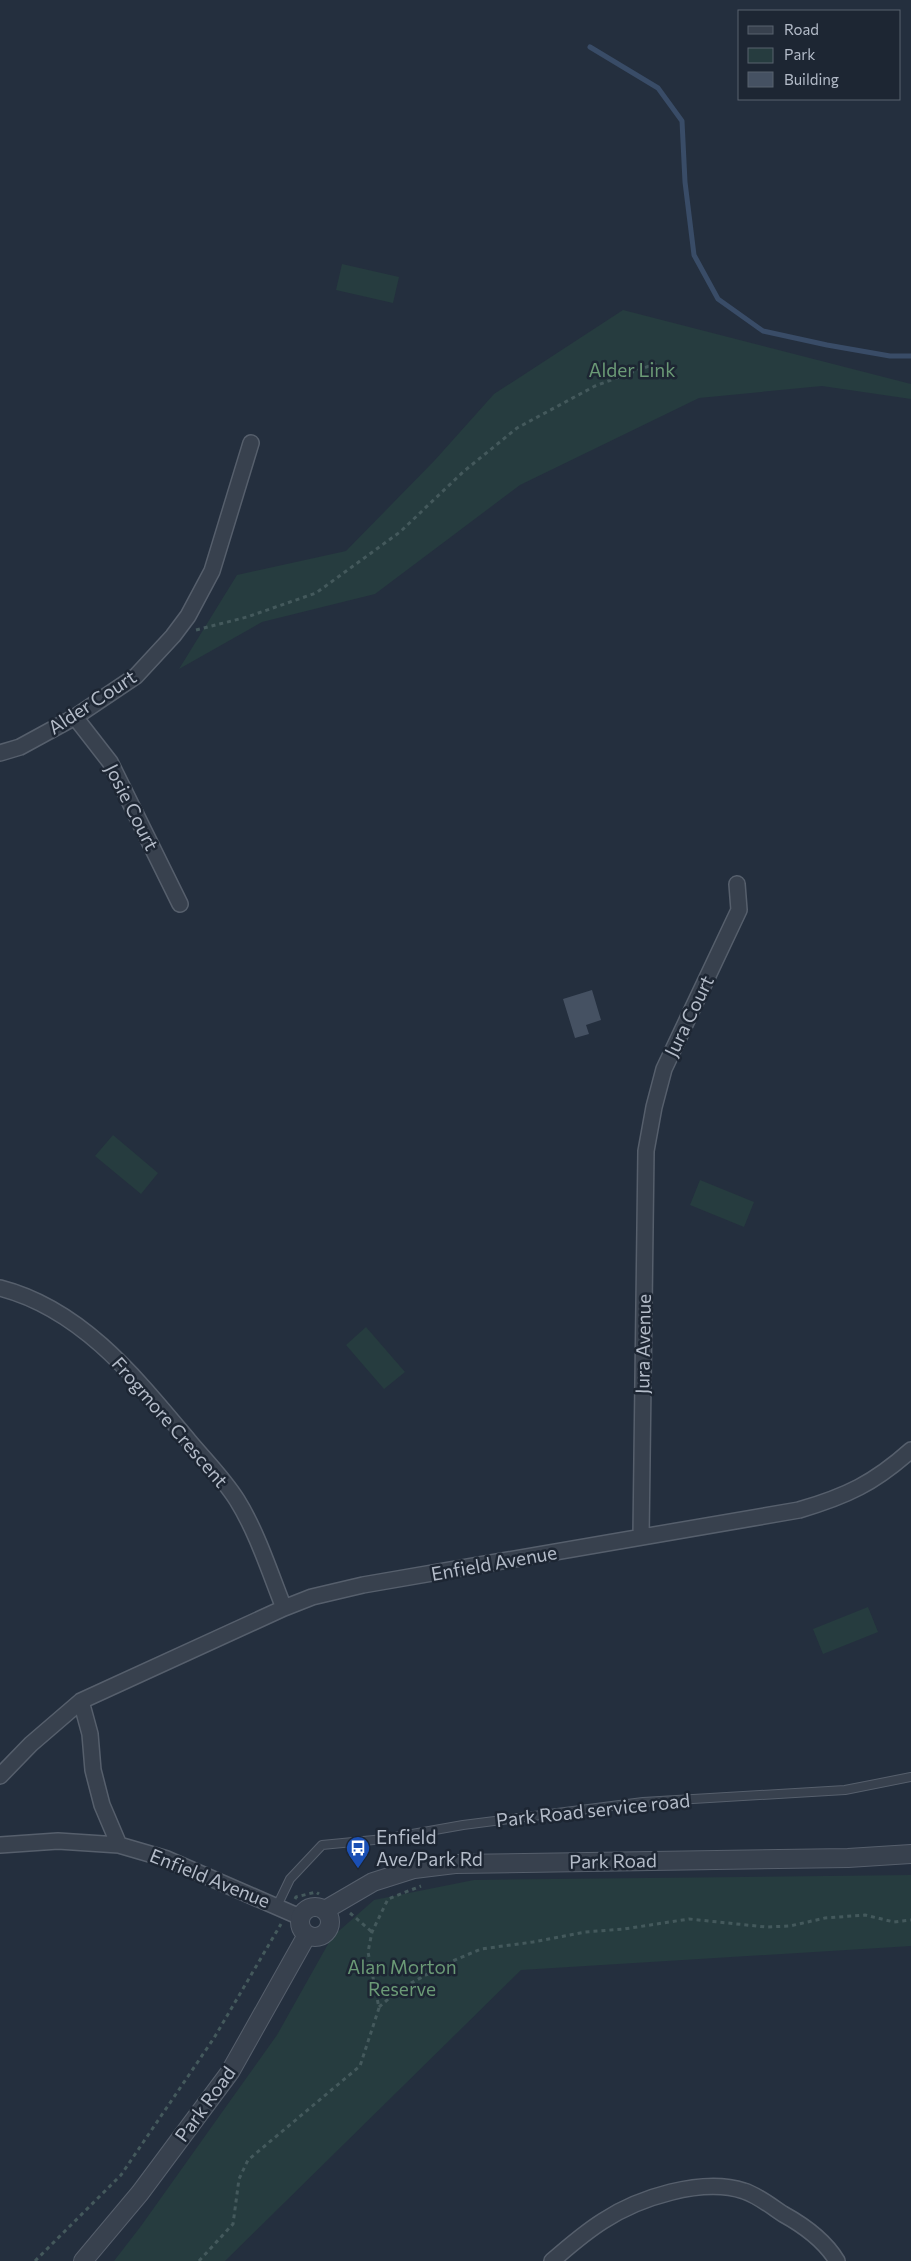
<svg xmlns="http://www.w3.org/2000/svg" width="911" height="2261" viewBox="0 0 911 2261" font-family="Commissioner,sans-serif">
	<style>
		.green { fill: #263c3f }
		.lines { fill: none; stroke-linecap: round; stroke-linejoin: round }
		.stream { stroke: #394c67; stroke-width: 5 }
		.building { fill: #455162 }
		.service-casing { stroke: #565f6c; stroke-width: 10 }
		.minor-casing { stroke: #565f6c; stroke-width: 18 }
		.tertiary-casing { stroke: #565f6c; stroke-width: 20 }
		.path { stroke: #44595c; stroke-width: 3; stroke-dasharray: 4 4; stroke-linecap: butt }
		.service { stroke: #38414e; stroke-width: 8 }
		.minor { stroke: #38414e; stroke-width: 15 }
		.tertiary { stroke: #38414e; stroke-width: 18 }
		.labels { text-anchor: middle; stroke-width: 5; stroke-linejoin: round; paint-order: stroke }
		.park-label { font-size: 19px; fill: #6b9a76; stroke: #1d2633 }
		.street-label { font-size: 19px; fill: #b4bcc9; stroke: #1d2633 }
		.poi-label { font-size: 19px; fill: #b4bcc9; stroke: #1d2633; text-anchor: start }
	</style>
	<rect width="100%" height="100%" fill="#242f3e"/>
	<path class="green" d="M342,264L399,277L393,303L336,290Z
		M623,310L911,384V399L822,386L699,398L520,485L375,594L262,622L179,669L237,575L346,551L435,460L494,394Z
		M113,1135L158,1173L141,1194L95,1156Z
		M700,1180L754,1202L744,1227L690,1205Z
		M366,1327L405,1372L384,1389L346,1345Z
		M868,1607L878,1632L823,1654L813,1629Z
		M911,1875V1946L521,1970L225,2261H114L141,2226L277,2035L332,1937L374,1900L474,1880Z"/>
	<g class="lines">
		<path class="stream" d="M590,47L658,88L682,121L685,182L694,255L718,299L763,331L827,345L890,356H911"/>
	</g>
	<path class="building" d="M592,990L601,1020L586,1025L589,1034L575,1038L563,999Z"/>
	<g class="lines">
		<g class="service-casing">
			<path id="service" d="M277,1906L290,1879L322,1845L384,1839L463,1825L643,1802L845,1790L911,1777"/>
		</g>
		<g class="minor-casing">
			<path id="minor" d="M75,717L110,762L180,904
				M0,753L20,747L75,717L136,676L173,636L188,616L212,571L251,443
				M0,1288C82,1309 137,1379 189,1441C205,1460 224,1479 237,1500C257,1532 270,1573 284,1608
				M641,1537L646,1151L654,1107L664,1069L739,910L737,884
				M81,1701L90,1734L93,1770L102,1805L119,1845
				M0,1776L31,1744L81,1701L284,1608L312,1597L363,1585L799,1510C847,1496 874,1483 911,1450
				M0,1845L58,1841L119,1845L167,1859L300,1917
				M552,2261C568,2247 584,2233 603,2221C638,2198 702,2177 744,2191C757,2195 771,2206 783,2214C803,2225 825,2241 837,2261"/>
		</g>
		<g class="tertiary-casing">
			<path id="tertiary" d="M300 1922a15 15 0 1 1 30 0a15 15 0 1 1-30 0Z
				M325,1910L373,1882L414,1869L455,1864L848,1858L911,1854
				M83,2261L140,2193L230,2072L307,1935"/>
		</g>
		<path class="path" d="M196,630L247,617L316,593L400,532L463,472L517,428L595,386L660,362
			M295,1899L296,1897L316,1892L319,1894
			M350,1913L372,1932
			M379,2007L400,1989L448,1963L481,1949L533,1942L585,1932L624,1929L689,1919L766,1927L790,1926L825,1918L865,1915L894,1922L911,1920
			M35,2261L121,2175L214,2038L281,1924
			M199,2261L233,2224L239,2179L248,2160L360,2066L379,2008L368,1952L372,1932L388,1899L421,1886"/>
		<use href="#service" class="service"/>
		<use href="#minor" class="minor"/>
		<use href="#tertiary" class="tertiary"/>
	</g>
	<defs>
		<g id="bus-pin" transform="scale(1.25)"><path d="M0 17L-7.5 6A9.5 9.5 0 1 1 7.5 6Z" fill="#1a4fb4" stroke="#1d2633"/><path d="M-5-6H5V4H4V6H2V4H-2V6H-4V4H-5ZM-3.5-4V0h7V-4ZM-3.5 1.2v1.5H-2V1.2ZM2 1.2v1.5H3.5V1.2Z" fill="#fff"/></g>
	</defs>
	<g fill-rule="evenodd">
		<use href="#bus-pin" x="358" y="1848"/>
	</g>
	<g class="labels">
		<g class="park-label">
			<text x="632" y="377">Alder Link</text>
			<text x="402" y="1974">Alan Morton<tspan x="402" dy="22">Reserve</tspan></text>
		</g>
		<g class="street-label">
			<text transform="translate(92 702) rotate(-33)" y="7">Alder Court</text>
			<text transform="translate(132 807) rotate(63)" y="7">Josie Court</text>
			<text transform="translate(689 1016) rotate(-64)" y="7">Jura Court</text>
			<text transform="translate(643 1344) rotate(-89)" y="7">Jura Avenue</text>
			<text transform="translate(170 1422) rotate(49)" y="7">Frogmore Crescent</text>
			<text transform="translate(494 1563) rotate(-10)" y="7">Enfield Avenue</text>
			<text transform="translate(593 1810) rotate(-6)" y="7">Park Road service road</text>
			<text transform="translate(613 1861) rotate(-1)" y="7">Park Road</text>
			<text transform="translate(210 1878) rotate(22)" y="7">Enfield Avenue</text>
			<text transform="translate(205 2104) rotate(-54)" y="7">Park Road</text>
		</g>
		<g class="poi-label">
			<text x="376" y="1844">Enfield<tspan x="376" dy="22">Ave/Park Rd</tspan></text>
		</g>
	</g>
	<rect x="738" y="10" width="162" height="90" fill="#1d2633" stroke="#59626f"/>
	<rect x="748" y="26" width="25" height="8" fill="#38414e" stroke="#59626f"/>
	<text x="784" y="35" font-size="15" fill="#b4bcc9">Road</text>
	<rect x="748" y="48" width="25" height="15" fill="#263c3f" stroke="#59626f"/>
	<text x="784" y="60" font-size="15" fill="#b4bcc9">Park</text>
	<rect x="748" y="72" width="25" height="15" fill="#455162" stroke="#59626f"/>
	<text x="784" y="85" font-size="15" fill="#b4bcc9">Building</text>
</svg>
